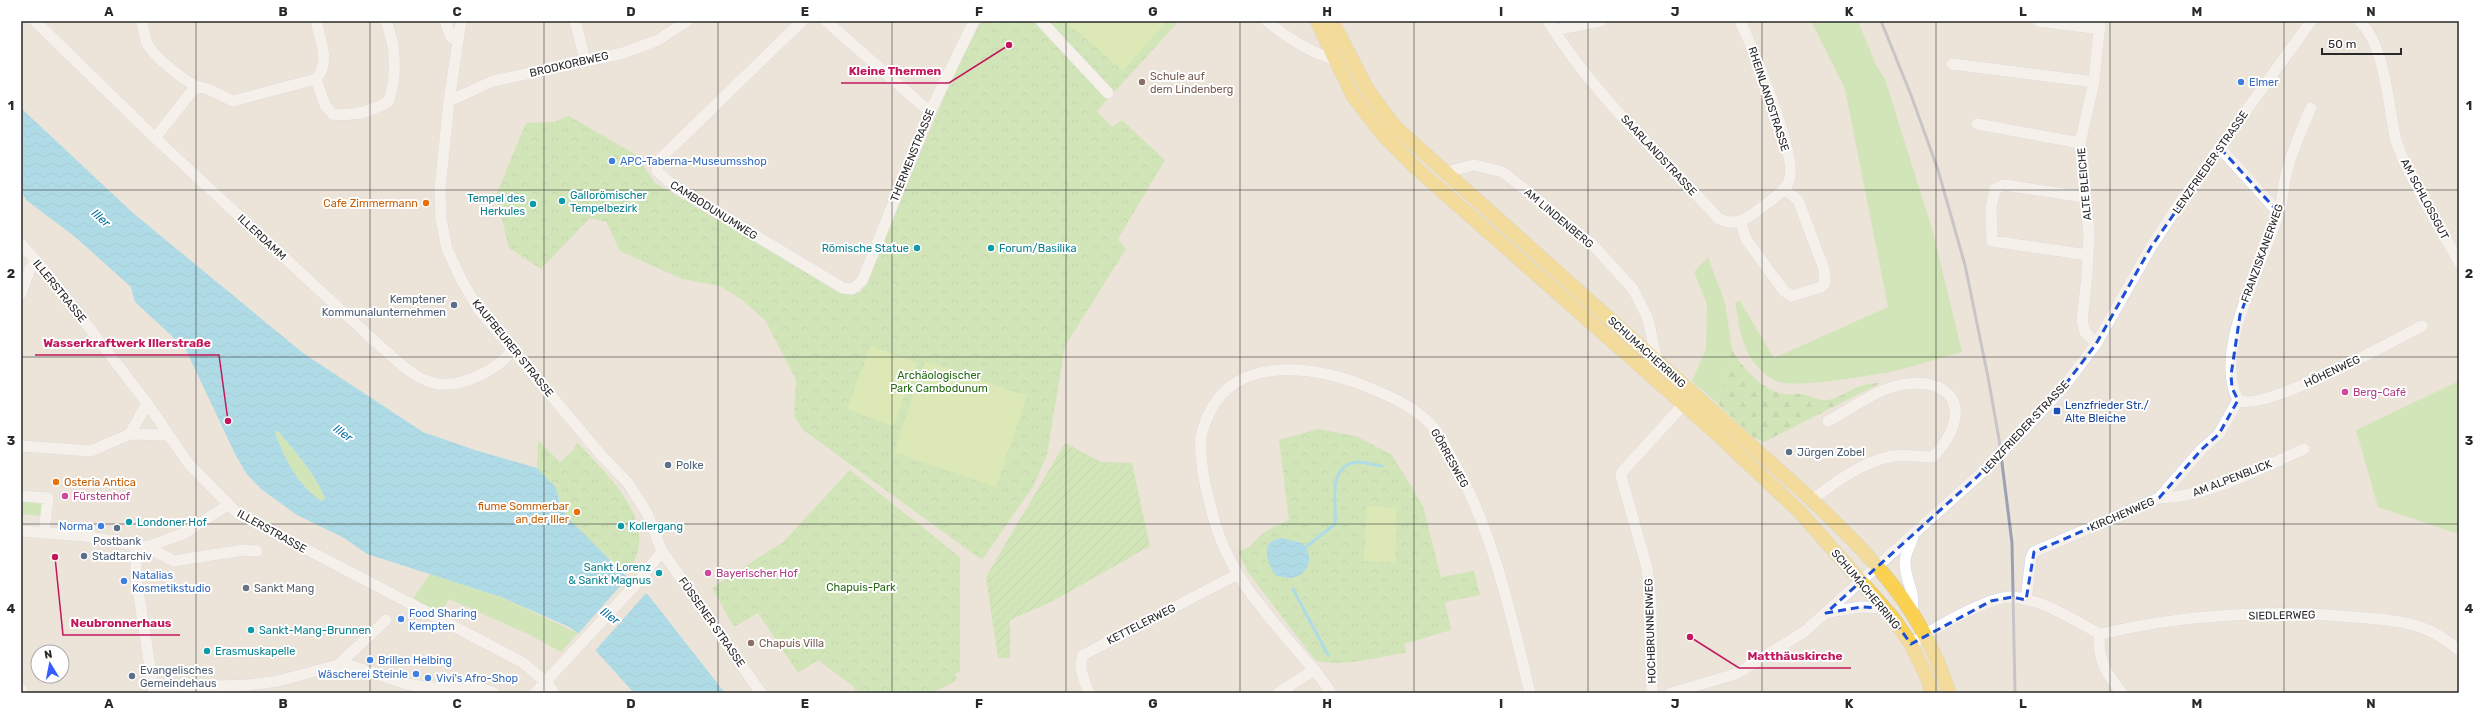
<svg xmlns="http://www.w3.org/2000/svg" width="2480" height="714" viewBox="0 0 2480 714" font-family="Rubik,sans-serif">
	<style>
		.grass { fill: #b0e791 }
		.forest { fill: url(#forest-firs) }
		.park { fill: url(#park-crowns) }
		.garden { fill: url(#garden-furrows) }
		.pitch { fill: #c7f08c }
		.water { fill: url(#water-waves); fill-rule: evenodd }
		.pier { fill: #ece4d9 }
		.lines { fill: none; stroke-linecap: round; stroke-linejoin: round }
		.stream { stroke: #64d1f7; stroke-width: 3 }
		.minor-casing { stroke: #ced3e3; stroke-width: 12 }
		.major-casing { stroke: #c7c7c7; stroke-width: 15 }
		.minor { stroke: #fff; stroke-width: 11 }
		.major { stroke: #fad151; stroke-width: 14 }
		.rail { stroke: #9ca0b5; stroke-width: 3 }
		.minor-bridge-casing { stroke: #ced3e3; stroke-width: 12; stroke-linecap: butt }
		.minor-bridge { stroke: #fff; stroke-width: 11 }
		.marked { fill: none; stroke: #1d4ed8; stroke-width: 3; stroke-dasharray: 8 5; stroke-linejoin: round }
		.grid { fill: none; stroke: #292929; stroke-width: 1; stroke-opacity: 0.55 }
		.education-dot { fill: #8d6e63; stroke: #fff; stroke-width: 1.5 }
		.shop-dot { fill: #3f7fe0; stroke: #fff; stroke-width: 1.5 }
		.culture-dot { fill: #0f9aa8; stroke: #fff; stroke-width: 1.5 }
		.food-dot { fill: #e8710a; stroke: #fff; stroke-width: 1.5 }
		.service-dot { fill: #5c6f8a; stroke: #fff; stroke-width: 1.5 }
		.hotel-dot { fill: #d1479c; stroke: #fff; stroke-width: 1.5 }
		.transit-dot { fill: #1a4fb4; stroke: #fff; stroke-width: 1.5 }
		.worship-dot { fill: #6b7280; stroke: #fff; stroke-width: 1.5 }
		.labels { text-anchor: middle; stroke-width: 4; stroke-linejoin: round; paint-order: stroke }
		.street-label { font-size: 11px; fill: #292929; stroke: #fff }
		.education-label { font-size: 11px; fill: #785e54; stroke: #fff; text-anchor: start }
		.shop-label { font-size: 11px; fill: #366cbe; stroke: #fff; text-anchor: start }
		.culture-label { font-size: 11px; fill: #0d838f; stroke: #fff; text-anchor: start }
		.food-label { font-size: 11px; fill: #c56008; stroke: #fff; text-anchor: end }
		.service-label { font-size: 11px; fill: #4e5e75; stroke: #fff; text-anchor: start }
		.park-label { font-size: 11px; fill: #276a15; stroke: #fff }
		.hotel-label { font-size: 11px; fill: #b23c85; stroke: #fff; text-anchor: start }
		.transit-label { font-size: 11px; fill: #164399; stroke: #fff; text-anchor: start }
		.worship-label { font-size: 11px; fill: #5b616d; stroke: #fff; text-anchor: start }
		.water-label { font-size: 12px; font-style: italic; fill: #046da2; stroke: #fff }
		.leader { fill: none; stroke: #c2185b; stroke-width: 1.5 }
		.callout-dot { fill: #c2185b; stroke: #fff; stroke-width: 1.5 }
		.callout-label { font-size: 12px; text-anchor: middle; font-weight: bold; fill: #c2185b; stroke: #fff; stroke-width: 4; stroke-linejoin: round; paint-order: stroke }
		.neatline { fill: none; stroke: #292929; stroke-width: 1.5 }
		.grid-label { font-size: 13px; text-anchor: middle; font-weight: bold; fill: #292929 }
	</style>
	<defs>
		<pattern id="forest-firs" width="22" height="20" patternUnits="userSpaceOnUse"><rect width="22" height="20" fill="#b0e791"/><path d="M5 1l3.5 6h-7zM16 11l3.5 6h-7z" fill="#97c67d"/></pattern>
		<pattern id="park-crowns" width="20" height="18" patternUnits="userSpaceOnUse"><rect width="20" height="18" fill="#b0e791"/><path d="M2 6a3 3 0 1 1 6 0M12 15a3 3 0 1 1 6 0" fill="none" stroke="#97c67d"/></pattern>
		<pattern id="garden-furrows" width="10" height="10" patternUnits="userSpaceOnUse"><rect width="10" height="10" fill="#b0e791"/><path d="M-1 1l2-2M0 10L10 0M9 11l2-2" fill="none" stroke="#97c67d"/></pattern>
		<pattern id="water-waves" width="16" height="10" patternUnits="userSpaceOnUse"><rect width="16" height="10" fill="#64d1f7"/><path d="M0 5q4-4 8 0t8 0" fill="none" stroke="#57b3d4"/></pattern>
	</defs>
	<rect width="100%" height="100%" fill="#ece4d9"/>
	<path class="grass" d="M1811,21H1858L1876,65L1885,79L1933,232L1962,352C1937,358 1911,368 1885,373C1863,376 1791,390 1774,380C1743,361 1741,335 1735,302L1740,301L1774,358L1888,307L1845,89Z
		M1708,257L1725,303L1732,349L1718,404L1692,381L1706,349L1707,304L1694,272Z
		M2459,381V534L2378,507L2356,430Z
		M278,431C296,453 314,472 325,498L324,500L321,501C298,485 284,458 275,432Z
		M21,500L43,503L41,516L21,514Z
		M430,574L501,597L578,633L561,652L528,634L449,599L440,614L412,600Z"/>
	<path class="forest" d="M1732,349C1742,368 1761,389 1783,394C1789,395 1796,393 1802,394C1809,395 1821,402 1828,400C1849,395 1854,383 1880,383L1764,442L1751,436L1718,404Z"/>
	<path class="park" d="M981,21H1179L1097,111L1112,127L1122,120L1165,160L1118,239L1126,249L1065,346L1047,455L1034,485L982,560L803,430L794,416L796,380L765,320L742,300L720,286L682,279L620,251L606,222L590,218L541,269L509,248L496,195L526,123L554,122L569,116L636,155L655,183L842,293L861,292L960,60Z
		M1318,429L1356,436L1392,455L1423,506L1441,577L1474,571L1480,595L1445,602L1451,630L1404,644L1406,653C1376,656 1345,669 1315,660L1247,571L1238,551L1249,547L1264,532L1289,520L1279,440Z
		M538,440L560,462L575,449L574,447L578,443C609,478 664,524 627,573L599,550L566,517L561,507L559,497L537,468Z
		M850,470L960,557V672L955,674L957,680L933,693H856L854,687L818,660L798,673L758,613L734,627L712,588L783,542Z"/>
	<path class="garden" d="M1065,443L1101,462L1132,463L1150,546L1053,601L1010,620V658H998L986,577Z"/>
	<path class="pitch" d="M1065,21H1167L1123,71Z
		M871,346L917,363L893,426L847,409Z
		M925,361L1027,396L996,487L894,452Z
		M1367,506L1397,508L1395,562L1364,561Z"/>
	<path class="water" d="M21,108L133,213L303,353L423,432L475,450L537,468L556,488L561,507L567,517L624,574L649,596L725,693H634L596,651L579,636L578,633L569,627L501,597L367,554L344,538L297,515L261,489L246,473L235,454L185,348L135,302L131,287L74,236L26,200L21,190ZM278,431C296,453 314,472 325,498L324,500L321,501C298,485 284,458 275,432Z
		M1281,538L1302,543C1315,555 1309,575 1292,578C1288,579 1281,576 1276,576C1267,563 1259,541 1281,538Z"/>
	<path class="pier" d="M629,576L647,592L594,652L577,635Z"/>
	<g class="lines">
		<path class="stream" d="M1306,547L1335,524C1337,503 1326,466 1357,462C1365,461 1373,466 1382,466
			M1293,589L1328,655"/>
		<g class="minor-casing">
			<path id="minor" d="M35,21L155,138L381,347C397,360 416,381 438,384C463,387 497,370 512,351
				M142,21C143,28 144,36 147,43C153,56 183,80 196,86L155,138
				M445,21L451,37L457,41
				M461,21L449,101L440,188L441,219L447,249L462,281L479,310L602,456L628,483L647,513L662,551L761,693
				M575,21L585,59
				M802,21L659,160L657,171L675,187L843,288L852,289L862,281L930,112L974,21
				M826,21L930,112
				M1041,21L1108,93
				M1267,21C1287,38 1309,52 1335,60
				M1548,21C1594,96 1660,154 1719,219C1734,226 1746,220 1758,210C1768,202 1784,193 1789,181C1799,157 1752,47 1740,21
				M2038,21L2100,29
				M2359,21C2386,45 2388,107 2396,141C2412,184 2437,222 2459,262
				M1554,30L1601,21
				M1952,64L2094,82
				M316,79L325,105L333,114C354,117 371,112 389,101C397,74 396,47 386,21
				M196,86L208,89L233,101L316,79C331,63 320,40 316,21
				M449,101L493,81L623,53L658,40L687,21
				M1977,124L2080,143
				M2220,148L2279,213
				M1448,175L1454,170L1474,165L1503,172L1590,242L1633,289L1648,319L1657,361
				M2084,197L2004,185L1995,189L1991,208L1992,241L2088,255
				M1740,221L1746,239L1784,291L1792,296L1821,287L1825,283L1824,269L1798,200L1784,189
				M21,244L51,278L147,403L188,463L237,513L522,662L546,682L554,693
				M21,294L30,269L36,261
				M2096,344L2085,332L2082,321L2087,275L2089,234L2080,143L2094,82L2100,21
				M2238,400C2212,350 2264,262 2279,213C2283,200 2283,185 2287,171C2292,150 2302,129 2311,108
				M2238,400C2262,414 2394,340 2422,326
				M130,434L147,403
				M2017,437L2062,389L2096,344L2151,247L2179,204L2311,21
				M21,446L91,451L130,434L168,435
				M21,496L48,498L44,533
				M2159,498C2209,497 2259,469 2304,449
				M1812,500C1835,482 1864,461 1893,456C1906,454 1920,457 1933,457C1977,410 1952,371 1892,387C1874,392 1845,412 1828,421
				M21,531L84,536L147,547L174,561L243,550L257,551
				M136,546V576L154,693
				M147,547L185,533L228,505
				M2026,600L2031,558L2034,552L2159,498L2202,449L2219,434L2238,400
				M1829,612L1861,607L1885,608
				M1912,612C1916,590 1905,582 1905,562C1905,554 1911,544 1913,537
				M2100,634C2181,615 2270,609 2354,617C2376,619 2401,620 2423,628C2436,633 2448,641 2459,650
				M1911,644C1932,630 1989,595 2013,597C2044,600 2073,620 2100,634C2096,657 2107,675 2122,693
				M338,665L386,620
				M21,689L23,693
				M154,693L186,687L249,685L278,681L338,665L352,666L407,684L430,688L477,687L494,693
				M535,693L639,581L662,551
				M1089,693C1085,681 1077,667 1083,655L1236,575
				M1278,693L1314,670
				M1331,693C1322,677 1308,663 1296,649C1262,608 1231,576 1215,523C1208,497 1199,466 1201,438C1202,428 1208,415 1213,406C1244,354 1321,368 1367,387C1390,396 1417,408 1433,427C1442,437 1448,452 1455,464C1494,535 1511,615 1530,693
				M1652,693L1651,602L1647,568L1621,476L1622,472L1683,405
				M1671,693L1736,674L1804,632L1978,476"/>
		</g>
		<g class="major-casing">
			<path id="major" d="M1317,21L1353,96L1384,136L1415,167L1715,432L1800,512L1893,618L1911,644L1927,677L1932,693
				M1332,21L1367,89L1395,127L1812,500C1874,559 1923,609 1949,693"/>
		</g>
		<use href="#minor" class="minor"/>
		<use href="#major" class="major"/>
		<path class="rail" d="M1881,21L1911,95L1938,170L1965,265L1988,377L1999,439L2012,543L2015,693"/>
		<g class="minor-bridge-casing">
			<path id="minor-bridge" d="M1978,476L2017,437"/>
		</g>
		<use href="#minor-bridge" class="minor-bridge"/>
	</g>
	<path d="M0 0H2480V714H0ZM2220,148L2279,213L2240,315L2231,375L2232,388L2238,400L2219,434L2202,449L2159,498L2034,552L2026,600L2012,597L1991,601L1911,644L1885,608L1861,607L1826,613L1978,476L2062,389L2096,344L2151,247Z" fill="#ece4d9" fill-opacity=".55" fill-rule="evenodd"/>
	<path class="marked" d="M2220,148L2279,213L2240,315L2231,375L2232,388L2238,400L2219,434L2202,449L2159,498L2034,552L2026,600L2012,597L1991,601L1911,644L1885,608L1861,607L1826,613L1978,476L2062,389L2096,344L2151,247Z"/>
	<path class="grid" d="M196,21V693M370,21V693M544,21V693M718,21V693M892,21V693M1066,21V693M1240,21V693M1414,21V693M1588,21V693M1762,21V693M1936,21V693M2110,21V693M2284,21V693M21,190H2459M21,357H2459M21,524H2459"/>
	<g class="education-dot">
		<circle cx="1142" cy="82" r="4"/>
		<circle cx="751" cy="643" r="4"/>
	</g>
	<g class="shop-dot">
		<circle cx="2241" cy="82" r="4"/>
		<circle cx="612" cy="161" r="4"/>
		<circle cx="101" cy="526" r="4"/>
		<circle cx="124" cy="581" r="4"/>
		<circle cx="401" cy="619" r="4"/>
		<circle cx="370" cy="660" r="4"/>
		<circle cx="416" cy="674" r="4"/>
		<circle cx="428" cy="678" r="4"/>
	</g>
	<g class="culture-dot">
		<circle cx="562" cy="201" r="4"/>
		<circle cx="533" cy="204" r="4"/>
		<circle cx="917" cy="248" r="4"/>
		<circle cx="991" cy="248" r="4"/>
		<circle cx="129" cy="522" r="4"/>
		<circle cx="621" cy="526" r="4"/>
		<circle cx="659" cy="573" r="4"/>
		<circle cx="251" cy="630" r="4"/>
		<circle cx="207" cy="651" r="4"/>
	</g>
	<g class="food-dot">
		<circle cx="426" cy="203" r="4"/>
		<circle cx="56" cy="482" r="4"/>
		<circle cx="577" cy="512" r="4"/>
	</g>
	<g class="service-dot">
		<circle cx="454" cy="305" r="4"/>
		<circle cx="1789" cy="452" r="4"/>
		<circle cx="668" cy="465" r="4"/>
		<circle cx="117" cy="528" r="4"/>
		<circle cx="84" cy="556" r="4"/>
		<circle cx="132" cy="676" r="4"/>
	</g>
	<g class="hotel-dot">
		<circle cx="2345" cy="392" r="4"/>
		<circle cx="65" cy="496" r="4"/>
		<circle cx="708" cy="573" r="4"/>
	</g>
	<rect class="transit-dot" x="2053" y="407" width="8" height="8" rx="2"/>
	<circle class="worship-dot" cx="246" cy="588" r="4"/>
	<g class="labels">
		<g class="street-label">
			<text transform="translate(569 64) rotate(-13)" y="4">BRODKORBWEG</text>
			<text transform="translate(1769 99) rotate(72)" y="4">RHEINLANDSTRASSE</text>
			<text transform="translate(912 155) rotate(-68)" y="4">THERMENSTRASSE</text>
			<text transform="translate(1659 155) rotate(47)" y="4">SAARLANDSTRASSE</text>
			<text transform="translate(2210 162) rotate(-55)" y="4">LENZFRIEDER STRASSE</text>
			<text transform="translate(2084 184) rotate(-95)" y="4">ALTE BLEICHE</text>
			<text transform="translate(2425 199) rotate(62)" y="4">AM SCHLOSSGUT</text>
			<text transform="translate(714 210) rotate(32)" y="4">CAMBODUNUMWEG</text>
			<text transform="translate(1559 218) rotate(40)" y="4">AM LINDENBERG</text>
			<text transform="translate(262 237) rotate(43)" y="4">ILLERDAMM</text>
			<text transform="translate(2262 253) rotate(-70)" y="4">FRANZISKANERWEG</text>
			<text transform="translate(60 291) rotate(51)" y="4">ILLERSTRASSE</text>
			<text transform="translate(513 348) rotate(51)" y="4">KAUFBEURER STRASSE</text>
			<text transform="translate(1647 352) rotate(42)" y="4">SCHUMACHERRING</text>
			<text transform="translate(2332 371) rotate(-25)" y="4">HÖHENWEG</text>
			<text transform="translate(2025 427) rotate(-47)" y="4">LENZFRIEDER STRASSE</text>
			<text transform="translate(1450 458) rotate(61)" y="4">GÖRRESWEG</text>
			<text transform="translate(2232 478) rotate(-21)" y="4">AM ALPENBLICK</text>
			<text transform="translate(2122 514) rotate(-23)" y="4">KIRCHENWEG</text>
			<text transform="translate(272 531) rotate(29)" y="4">ILLERSTRASSE</text>
			<text transform="translate(1866 589) rotate(50)" y="4">SCHUMACHERRING</text>
			<text transform="translate(2282 615) rotate(-1)" y="4">SIEDLERWEG</text>
			<text transform="translate(712 622) rotate(55)" y="4">FÜSSENER STRASSE</text>
			<text transform="translate(1141 624) rotate(-27)" y="4">KETTELERWEG</text>
			<text transform="translate(1650 631) rotate(-92)" y="4">HOCHBRUNNENWEG</text>
		</g>
		<g class="education-label">
			<text x="1150" y="80">Schule auf<tspan x="1150" dy="13">dem Lindenberg</tspan></text>
			<text x="759" y="647">Chapuis Villa</text>
		</g>
		<g class="shop-label">
			<text x="2249" y="86">Elmer</text>
			<text x="620" y="165">APC-Taberna-Museumsshop</text>
			<text x="93" y="530" text-anchor="end">Norma</text>
			<text x="132" y="579">Natalias<tspan x="132" dy="13">Kosmetikstudio</tspan></text>
			<text x="409" y="617">Food Sharing<tspan x="409" dy="13">Kempten</tspan></text>
			<text x="378" y="664">Brillen Helbing</text>
			<text x="408" y="678" text-anchor="end">Wäscherei Steinle</text>
			<text x="436" y="682">Vivi's Afro-Shop</text>
		</g>
		<g class="culture-label">
			<text x="570" y="199">Gallorömischer<tspan x="570" dy="13">Tempelbezirk</tspan></text>
			<text x="525" y="202" text-anchor="end">Tempel des<tspan x="525" dy="13">Herkules</tspan></text>
			<text x="909" y="252" text-anchor="end">Römische Statue</text>
			<text x="999" y="252">Forum/Basilika</text>
			<text x="137" y="526">Londoner Hof</text>
			<text x="629" y="530">Kollergang</text>
			<text x="651" y="571" text-anchor="end">Sankt Lorenz<tspan x="651" dy="13">&amp; Sankt Magnus</tspan></text>
			<text x="259" y="634">Sankt-Mang-Brunnen</text>
			<text x="215" y="655">Erasmuskapelle</text>
		</g>
		<g class="food-label">
			<text x="418" y="207">Cafe Zimmermann</text>
			<text x="64" y="486" text-anchor="start">Osteria Antica</text>
			<text x="569" y="510">fiume Sommerbar<tspan x="569" dy="13">an der Iller</tspan></text>
		</g>
		<g class="service-label">
			<text x="446" y="303" text-anchor="end">Kemptener<tspan x="446" dy="13">Kommunalunternehmen</tspan></text>
			<text x="1797" y="456">Jürgen Zobel</text>
			<text x="676" y="469">Polke</text>
			<text x="117" y="545" text-anchor="middle">Postbank</text>
			<text x="92" y="560">Stadtarchiv</text>
			<text x="140" y="674">Evangelisches<tspan x="140" dy="13">Gemeindehaus</tspan></text>
		</g>
		<g class="park-label">
			<text x="939" y="379">Archäologischer<tspan x="939" dy="13">Park Cambodunum</tspan></text>
			<text x="861" y="591">Chapuis-Park</text>
		</g>
		<g class="hotel-label">
			<text x="2353" y="396">Berg-Café</text>
			<text x="73" y="500">Fürstenhof</text>
			<text x="716" y="577">Bayerischer Hof</text>
		</g>
		<g class="transit-label">
			<text x="2065" y="409">Lenzfrieder Str./<tspan x="2065" dy="13">Alte Bleiche</tspan></text>
		</g>
		<g class="worship-label">
			<text x="254" y="592">Sankt Mang</text>
		</g>
		<g class="water-label">
			<text transform="translate(101 218) rotate(42)" y="4">Iller</text>
			<text transform="translate(343 433) rotate(36)" y="4">Iller</text>
			<text transform="translate(610 616) rotate(36)" y="4">Iller</text>
		</g>
	</g>
	<path class="leader" d="M1009 45L949 83H841M228 421L219 355H35M55 557L63 635H180M1690 637L1739 668H1851"/>
	<g class="callout-dot">
		<circle cx="1009" cy="45" r="4"/>
		<circle cx="228" cy="421" r="4"/>
		<circle cx="55" cy="557" r="4"/>
		<circle cx="1690" cy="637" r="4"/>
	</g>
	<g class="callout-label">
		<text x="895" y="75">Kleine Thermen</text>
		<text x="127" y="347">Wasserkraftwerk Illerstraße</text>
		<text x="121" y="627">Neubronnerhaus</text>
		<text x="1795" y="660">Matthäuskirche</text>
	</g>
	<rect width="2480" height="714" fill="none" stroke="#ffffff" stroke-width="44"/>
	<g transform="translate(50 664) rotate(350)"><circle r="19" fill="#ffffff" stroke="#a9a9a9"/>
	<path d="M0-3L7 15L0 10L-7 15Z" fill="#345cff"/>
	<text y="-6" font-size="11" font-weight="bold" text-anchor="middle" fill="#292929">N</text>
	</g>
	<path d="M2322 48v6h79v-6" fill="none" stroke="#292929" stroke-width="2"/>
	<text x="2328" y="48" font-size="12" fill="#292929" stroke="#ffffff" stroke-width="3" paint-order="stroke">50 m</text>
	<rect x="22" y="22" width="2436" height="670" class="neatline"/>
	<g class="grid-label">
		<text x="109" y="16">A</text>
		<text x="283" y="16">B</text>
		<text x="457" y="16">C</text>
		<text x="631" y="16">D</text>
		<text x="805" y="16">E</text>
		<text x="979" y="16">F</text>
		<text x="1153" y="16">G</text>
		<text x="1327" y="16">H</text>
		<text x="1501" y="16">I</text>
		<text x="1675" y="16">J</text>
		<text x="1849" y="16">K</text>
		<text x="2023" y="16">L</text>
		<text x="2197" y="16">M</text>
		<text x="2371" y="16">N</text>
		<text x="11" y="110">1</text>
		<text x="2469" y="110">1</text>
		<text x="11" y="278">2</text>
		<text x="2469" y="278">2</text>
		<text x="11" y="445">3</text>
		<text x="2469" y="445">3</text>
		<text x="11" y="613">4</text>
		<text x="2469" y="613">4</text>
		<text x="109" y="708">A</text>
		<text x="283" y="708">B</text>
		<text x="457" y="708">C</text>
		<text x="631" y="708">D</text>
		<text x="805" y="708">E</text>
		<text x="979" y="708">F</text>
		<text x="1153" y="708">G</text>
		<text x="1327" y="708">H</text>
		<text x="1501" y="708">I</text>
		<text x="1675" y="708">J</text>
		<text x="1849" y="708">K</text>
		<text x="2023" y="708">L</text>
		<text x="2197" y="708">M</text>
		<text x="2371" y="708">N</text>
	</g>
</svg>
